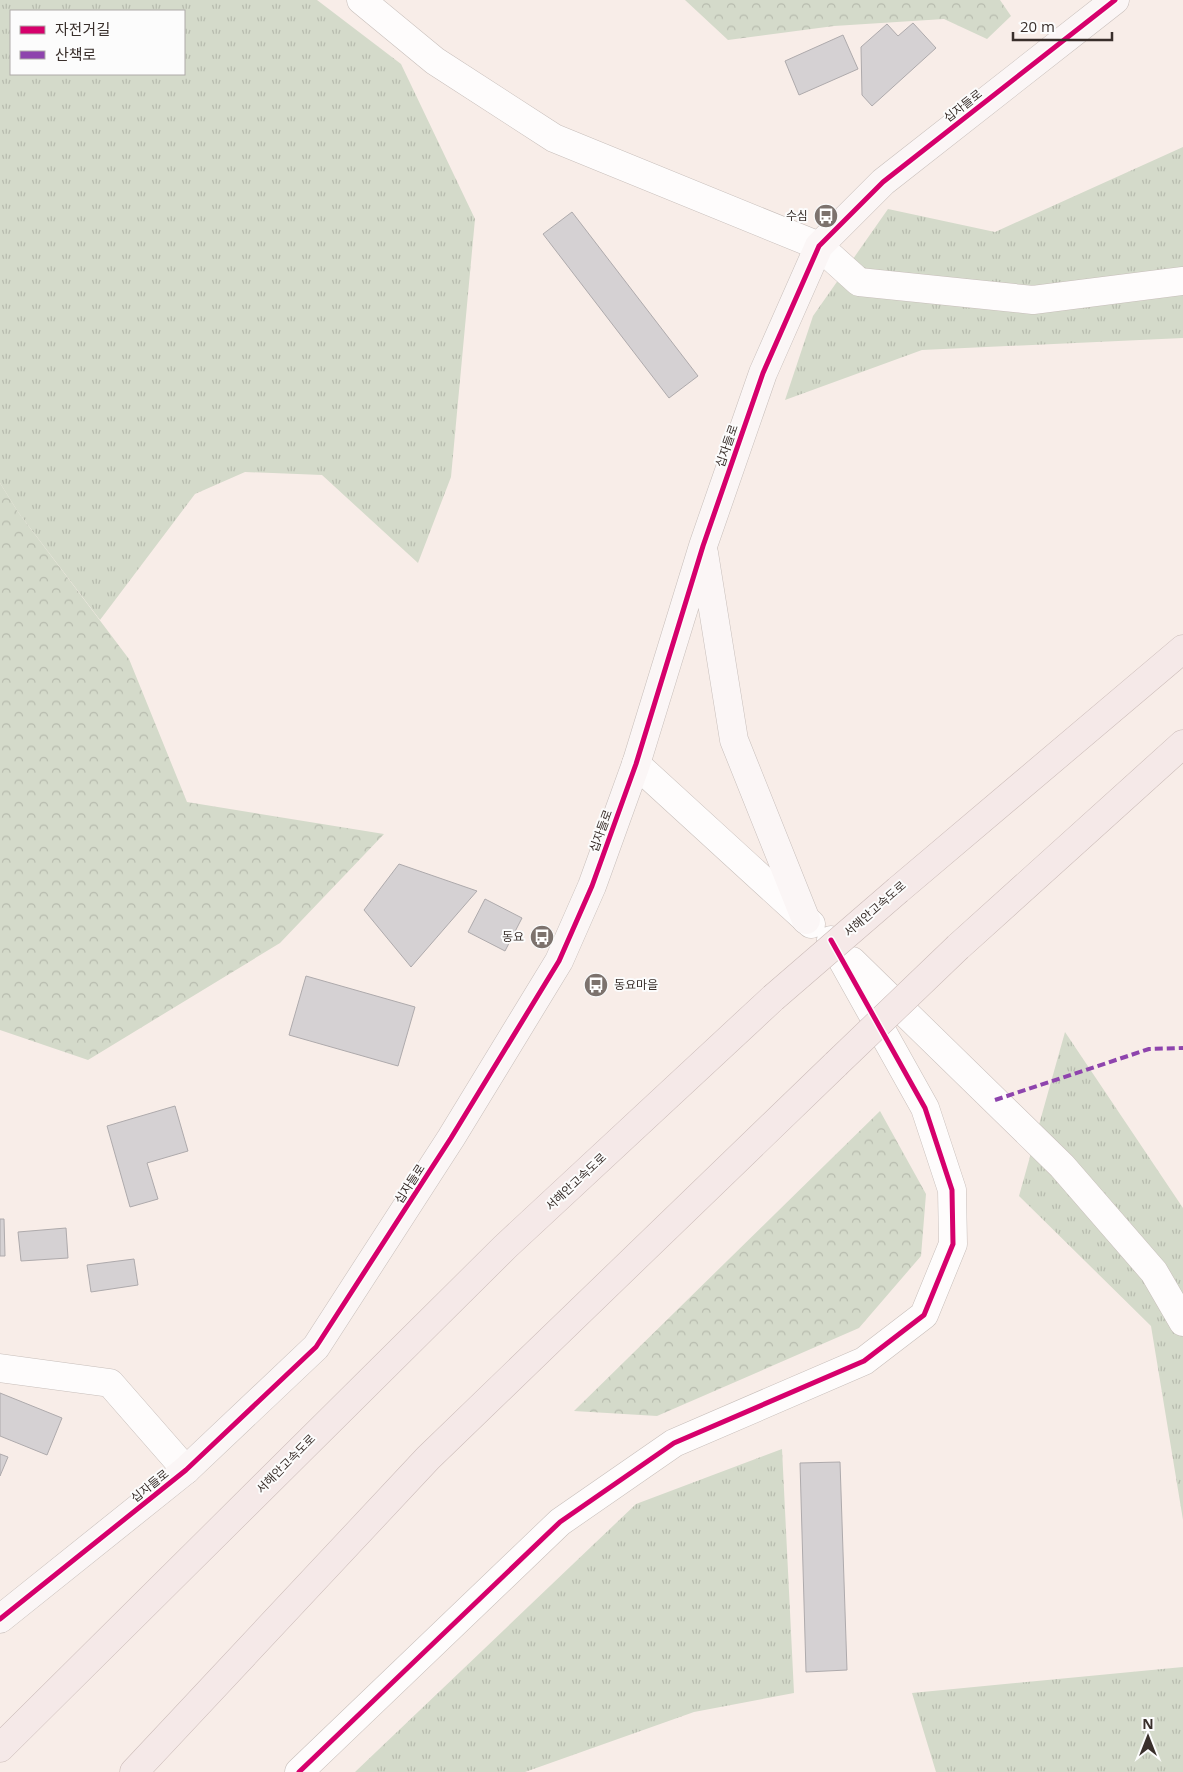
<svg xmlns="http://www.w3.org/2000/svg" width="1183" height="1772" viewBox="0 0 1183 1772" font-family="'Open Sans','Noto Sans KR',sans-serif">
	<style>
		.grass { fill: url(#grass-tufts); fill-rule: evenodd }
		.forest { fill: url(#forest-crowns) }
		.building { fill: #d5d1d3; stroke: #aeaaac }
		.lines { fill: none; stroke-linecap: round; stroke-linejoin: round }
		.minor-casing { stroke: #c7beba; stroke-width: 29 }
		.secondary-casing { stroke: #c7beba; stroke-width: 29 }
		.motorway-casing { stroke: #cbbbb8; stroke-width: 29 }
		.minor { stroke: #fefcfc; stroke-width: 28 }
		.secondary { stroke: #fbf6f6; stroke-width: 28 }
		.motorway { stroke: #f5e9e8; stroke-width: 28 }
		.motorway-bridge-casing { stroke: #cbbbb8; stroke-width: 29; stroke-linecap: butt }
		.motorway-bridge { stroke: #f5e9e8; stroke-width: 28 }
		.quiet { stroke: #8e44ad; stroke-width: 4; stroke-dasharray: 8 4; stroke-linecap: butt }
		.cycleway-casing { stroke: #fcfcfc; stroke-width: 8 }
		.cycleway { stroke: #d6006c; stroke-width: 5 }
		.labels { text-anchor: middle; stroke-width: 4; stroke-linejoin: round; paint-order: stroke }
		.street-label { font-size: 12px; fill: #392f2b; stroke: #fcfcfc }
		.poi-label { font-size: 12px; fill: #392f2b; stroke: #fcfcfc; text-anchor: end }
	</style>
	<defs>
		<pattern id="grass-tufts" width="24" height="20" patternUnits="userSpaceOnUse" patternTransform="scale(1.25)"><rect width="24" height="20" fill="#d4daca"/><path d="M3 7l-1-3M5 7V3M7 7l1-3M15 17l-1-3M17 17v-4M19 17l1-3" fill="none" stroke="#b7bbae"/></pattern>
		<pattern id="forest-crowns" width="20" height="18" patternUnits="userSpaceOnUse" patternTransform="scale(1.25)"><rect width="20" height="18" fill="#d4daca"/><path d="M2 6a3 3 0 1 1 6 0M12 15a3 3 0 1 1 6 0" fill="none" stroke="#b7bbae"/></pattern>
	</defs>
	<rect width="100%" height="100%" fill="#f8ede8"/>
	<path class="grass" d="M0,0H317L401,64L475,219L451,477L418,563L322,475L245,472L195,494L100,620L18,512L0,483ZM11,11H184V74H11Z
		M1183,147V338L922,350L785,400L813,316L888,209L995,232Z
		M1065,1032L1183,1208V1520L1151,1326L1019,1196Z
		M782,1449L794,1693L694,1712L525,1772H355L636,1504Z
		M1183,1667V1772H936L912,1693Z"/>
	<path class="forest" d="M685,0H1000L1011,16L987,39L944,19L834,26L728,40Z
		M0,483L18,512L129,659L187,802L384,834L280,943L88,1060L0,1030Z
		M880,1111L926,1194L921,1256L859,1328L657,1416L574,1411Z"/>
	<path class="building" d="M913,23L936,48L872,106L862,95L861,47L887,24L898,36Z
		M843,35L858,69L799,95L785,61Z
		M572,212L698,376L669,398L543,234Z
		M399,864L477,891L411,967L364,910Z
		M485,899L522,918L505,951L468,932Z
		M306,976L415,1007L398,1066L289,1035Z
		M175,1106L188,1151L147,1163L158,1199L130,1207L107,1126Z
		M0,1219H4L5,1256H0Z
		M66,1228L68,1258L21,1261L18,1232Z
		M134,1259L138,1285L91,1292L87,1265Z
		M0,1393L62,1418L47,1455L0,1436Z
		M0,1454L8,1457L0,1476Z
		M840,1462L847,1670L806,1672L800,1463Z"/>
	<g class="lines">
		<g class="minor-casing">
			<path id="minor" d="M361,0L435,61L554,138L819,246L859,282L1033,300L1183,281
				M636,764L811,924
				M852,961L1062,1166L1154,1272L1183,1322
				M0,1368L110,1383L186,1470
				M299,1772L560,1522L674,1443L864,1361L924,1315L953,1244L952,1190L925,1108L831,940"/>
		</g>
		<g class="secondary-casing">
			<path id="secondary" d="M704,553L734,740L806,920
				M0,1619L186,1470L316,1347L451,1138L559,961L592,886L636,764L703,546L763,373L819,246L883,182L1115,0"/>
		</g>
		<g class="motorway-casing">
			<path id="motorway" d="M898,890L1183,649
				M958,947L1183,744
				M0,1748L505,1247L773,998
				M134,1772L428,1458L836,1064"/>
		</g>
		<use href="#minor" class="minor"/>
		<use href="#secondary" class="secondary"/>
		<use href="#motorway" class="motorway"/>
		<g class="motorway-bridge-casing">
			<path id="motorway-bridge" d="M773,998L898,890
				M836,1064L958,947"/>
		</g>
		<use href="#motorway-bridge" class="motorway-bridge"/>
		<path class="quiet" d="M995,1100L1149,1049L1183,1048"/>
		<g class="cycleway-casing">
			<path id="cycleway" d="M0,1619L186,1470L316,1347L451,1138L559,961L592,886L636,764L703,546L763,373L819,246L883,182L1115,0
				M299,1772L560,1522L674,1443L864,1361L924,1315L953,1244L952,1190L925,1108L831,940"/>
		</g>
		<use href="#cycleway" class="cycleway"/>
	</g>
	<defs>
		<g id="bus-disc" transform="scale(1.25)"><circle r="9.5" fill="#7c726d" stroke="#fcfcfc"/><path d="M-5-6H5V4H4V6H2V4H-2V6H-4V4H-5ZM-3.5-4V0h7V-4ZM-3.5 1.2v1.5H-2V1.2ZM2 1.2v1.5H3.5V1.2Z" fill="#fff"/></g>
	</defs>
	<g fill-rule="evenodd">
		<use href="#bus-disc" x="826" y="216"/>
		<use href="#bus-disc" x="542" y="937"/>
		<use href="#bus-disc" x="596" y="985"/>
	</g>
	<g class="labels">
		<g class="street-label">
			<text transform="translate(963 106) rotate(-38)" y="4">십자들로</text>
			<text transform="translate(727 446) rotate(-71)" y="4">십자들로</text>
			<text transform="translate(601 831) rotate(-70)" y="4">십자들로</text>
			<text transform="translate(875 909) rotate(-41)" y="4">서해안고속도로</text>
			<text transform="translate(576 1182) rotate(-43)" y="4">서해안고속도로</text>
			<text transform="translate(410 1184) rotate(-57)" y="4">십자들로</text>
			<text transform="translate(286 1464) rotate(-45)" y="4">서해안고속도로</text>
			<text transform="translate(150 1486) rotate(-39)" y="4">십자들로</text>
		</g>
		<g class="poi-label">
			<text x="808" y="220">수심</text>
			<text x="524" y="941">동요</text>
			<text x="614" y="989" text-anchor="start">동요마을</text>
		</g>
	</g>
	<rect x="10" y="10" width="175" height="65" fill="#fcfcfc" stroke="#aeaaa8"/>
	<rect x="20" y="26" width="25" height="8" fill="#d6006c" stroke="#aeaaa8"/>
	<text x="55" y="35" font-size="15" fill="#392f2b">자전거길</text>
	<rect x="20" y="51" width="25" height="8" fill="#8e44ad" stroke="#aeaaa8"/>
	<text x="55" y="60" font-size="15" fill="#392f2b">산책로</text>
	<g transform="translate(1148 1737)" stroke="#fcfcfc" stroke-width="4" paint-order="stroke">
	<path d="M0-4L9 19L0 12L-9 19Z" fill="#392f2b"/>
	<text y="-8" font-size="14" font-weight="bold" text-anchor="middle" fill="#392f2b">N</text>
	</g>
	<path d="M1013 32v8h99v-8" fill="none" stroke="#392f2b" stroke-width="2.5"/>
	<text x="1020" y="32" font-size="15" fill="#392f2b" stroke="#fcfcfc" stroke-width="4" paint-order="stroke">20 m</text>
</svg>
